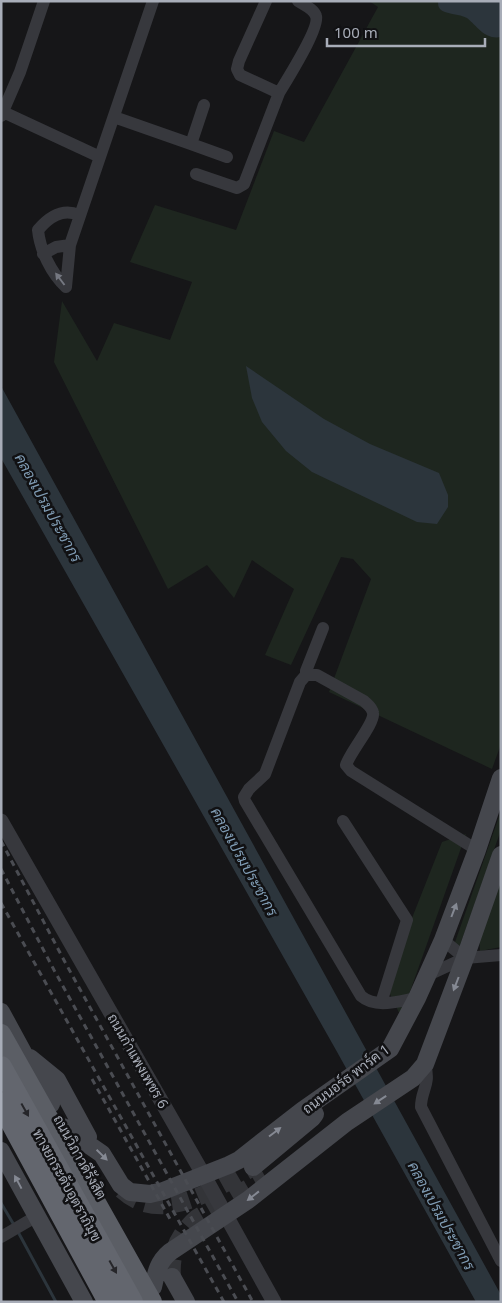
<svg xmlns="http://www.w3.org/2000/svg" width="502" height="1303" viewBox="0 0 502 1303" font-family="'Noto Sans',Sarabun,sans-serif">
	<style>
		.green { fill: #1e261f }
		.water { fill: #2c353c }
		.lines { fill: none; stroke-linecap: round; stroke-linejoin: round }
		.stream { stroke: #2c353c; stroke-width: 3 }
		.secondary-tunnel { stroke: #333438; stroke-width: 18; stroke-dasharray: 18 9; stroke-linecap: butt }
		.minor { stroke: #37383d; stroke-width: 12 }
		.tertiary { stroke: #37383d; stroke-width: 15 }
		.secondary { stroke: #45474d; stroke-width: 18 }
		.trunk { stroke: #5b5e65; stroke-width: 20 }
		.motorway { stroke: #63666e; stroke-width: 22 }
		.rail { stroke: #4a4c52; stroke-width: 3; stroke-dasharray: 6 5; stroke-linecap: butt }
		.oneway { fill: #757881 }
		.oneway2 { fill: #858993 }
		.oneway3 { fill: #26262a }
		.labels { text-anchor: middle; stroke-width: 5; stroke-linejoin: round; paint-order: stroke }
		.street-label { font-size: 14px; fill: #a8adb8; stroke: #111113 }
		.water-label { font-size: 15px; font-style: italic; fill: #7f9bb3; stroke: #111113 }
	</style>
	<rect width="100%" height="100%" fill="#161618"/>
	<path class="green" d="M369,1H501V744L492,769L329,692L371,579L353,559L341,557L291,665L265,655L294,589L252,560L234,598L207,565L168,589L54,362L62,301L97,361L114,323L170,340L192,282L130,262L155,205L236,230L274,131L304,142L378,7Z
		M501,811V830L459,948L454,945Z
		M466,834L401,1017L389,992L412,918L442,842Z
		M501,877V947L480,951L479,937Z"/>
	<path class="water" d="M438,1H501V37C485,40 478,27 467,18C460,14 444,14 440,9C438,7 438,4 438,1Z
		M246,366L324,419L370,444L439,473L448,495V507L437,524L417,522L312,472L286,451L262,422L252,398Z
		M1,386L501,1295V1302H476L336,1050L1,458Z"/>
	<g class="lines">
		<path class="stream" d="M1,1203L14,1225
			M17,1230L56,1302"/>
		<path class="secondary-tunnel" d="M122,1190C162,1227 216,1188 253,1167
			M172,1277C170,1252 179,1234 197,1218L266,1178"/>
		<path class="minor" d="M266,1L239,61L237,69L240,75L279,93C287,80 320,27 316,16C314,9 304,5 298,1
			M1,111L100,157
			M1,116L20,72L44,1
			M114,117L191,144L204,105
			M191,144L227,157
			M196,174L237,188L244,184L279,93
			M79,215C62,208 49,217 38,230C40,250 51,273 66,287L70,245L153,1
			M43,254L56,247L70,245
			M323,628L306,671V675L300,682L265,774L249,789L244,797L245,801L361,996C376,1009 399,1001 417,998
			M306,675H317L364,701C368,705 372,707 373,713C375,723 350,752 346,765L351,771L477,850
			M343,821L407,920L381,1003
			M443,940L465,958
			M428,975L465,958L501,955
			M425,1064C431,1086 421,1089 421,1107L501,1261
			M1,1237L37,1216"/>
		<path class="tertiary" d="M1,821L203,1174L274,1302"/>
		<path class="secondary" d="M1,1012L51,1104
			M30,1058L57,1080L88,1137
			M63,1127L102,1154L121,1185L130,1192L150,1194L163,1191L229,1165L239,1160L303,1110L390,1049L417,998L443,940L477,850L501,778
			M1,1151L84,1302
			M253,1167L312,1118L315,1114
			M172,1277L186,1302
			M153,1287C156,1273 158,1262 170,1252L248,1200L347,1122L413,1078L425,1064L465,958L501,855"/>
		<path class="trunk" d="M1,1034L152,1302"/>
		<path class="motorway" d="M1,1067L132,1302
			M1,1103L109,1302"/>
		<path class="rail" d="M1,841L66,964L253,1302
			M1,869L54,970L238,1302
			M1,903L224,1302
			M92,1079L170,1219"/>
	</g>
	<defs><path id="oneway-solid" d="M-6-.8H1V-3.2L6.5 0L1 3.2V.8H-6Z" transform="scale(1.25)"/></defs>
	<use class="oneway" href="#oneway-solid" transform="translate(60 279) rotate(-127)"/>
	<g class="oneway2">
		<use href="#oneway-solid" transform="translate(454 910) rotate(-69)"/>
		<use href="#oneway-solid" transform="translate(456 984) rotate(111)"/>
		<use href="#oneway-solid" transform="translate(380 1100) rotate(146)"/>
		<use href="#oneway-solid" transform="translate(275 1132) rotate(-37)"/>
		<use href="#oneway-solid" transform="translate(102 1155) rotate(44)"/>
		<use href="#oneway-solid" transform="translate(18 1182) rotate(-118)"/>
		<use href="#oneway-solid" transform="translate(253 1196) rotate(142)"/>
	</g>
	<g class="oneway3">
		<use href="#oneway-solid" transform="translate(25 1110) rotate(61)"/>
		<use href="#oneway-solid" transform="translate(113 1267) rotate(61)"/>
	</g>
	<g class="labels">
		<g class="street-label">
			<text transform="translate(138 1061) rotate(60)" y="5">ถนนกำแพงเพชร 6</text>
			<text transform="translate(346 1079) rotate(-37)" y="5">ถนนนอร์ธ พาร์ค 1</text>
			<text transform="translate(80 1157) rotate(61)" y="5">ถนนวิภาวดีรังสิต</text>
			<text transform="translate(67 1185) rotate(61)" y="5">ทางยกระดับอุตราภิมุข</text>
		</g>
		<g class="water-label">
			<text transform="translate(48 508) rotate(61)" y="5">คลองเปรมประชากร</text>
			<text transform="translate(244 862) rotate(61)" y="5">คลองเปรมประชากร</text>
			<text transform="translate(441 1216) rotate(61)" y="5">คลองเปรมประชากร</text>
		</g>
	</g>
	<rect width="502" height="1303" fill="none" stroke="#a8adb8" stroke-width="5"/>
	<path d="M327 38v8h158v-8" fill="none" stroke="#a8adb8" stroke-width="2.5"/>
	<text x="334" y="38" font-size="15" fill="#a8adb8" stroke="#111113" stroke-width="4" paint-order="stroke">100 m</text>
</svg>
